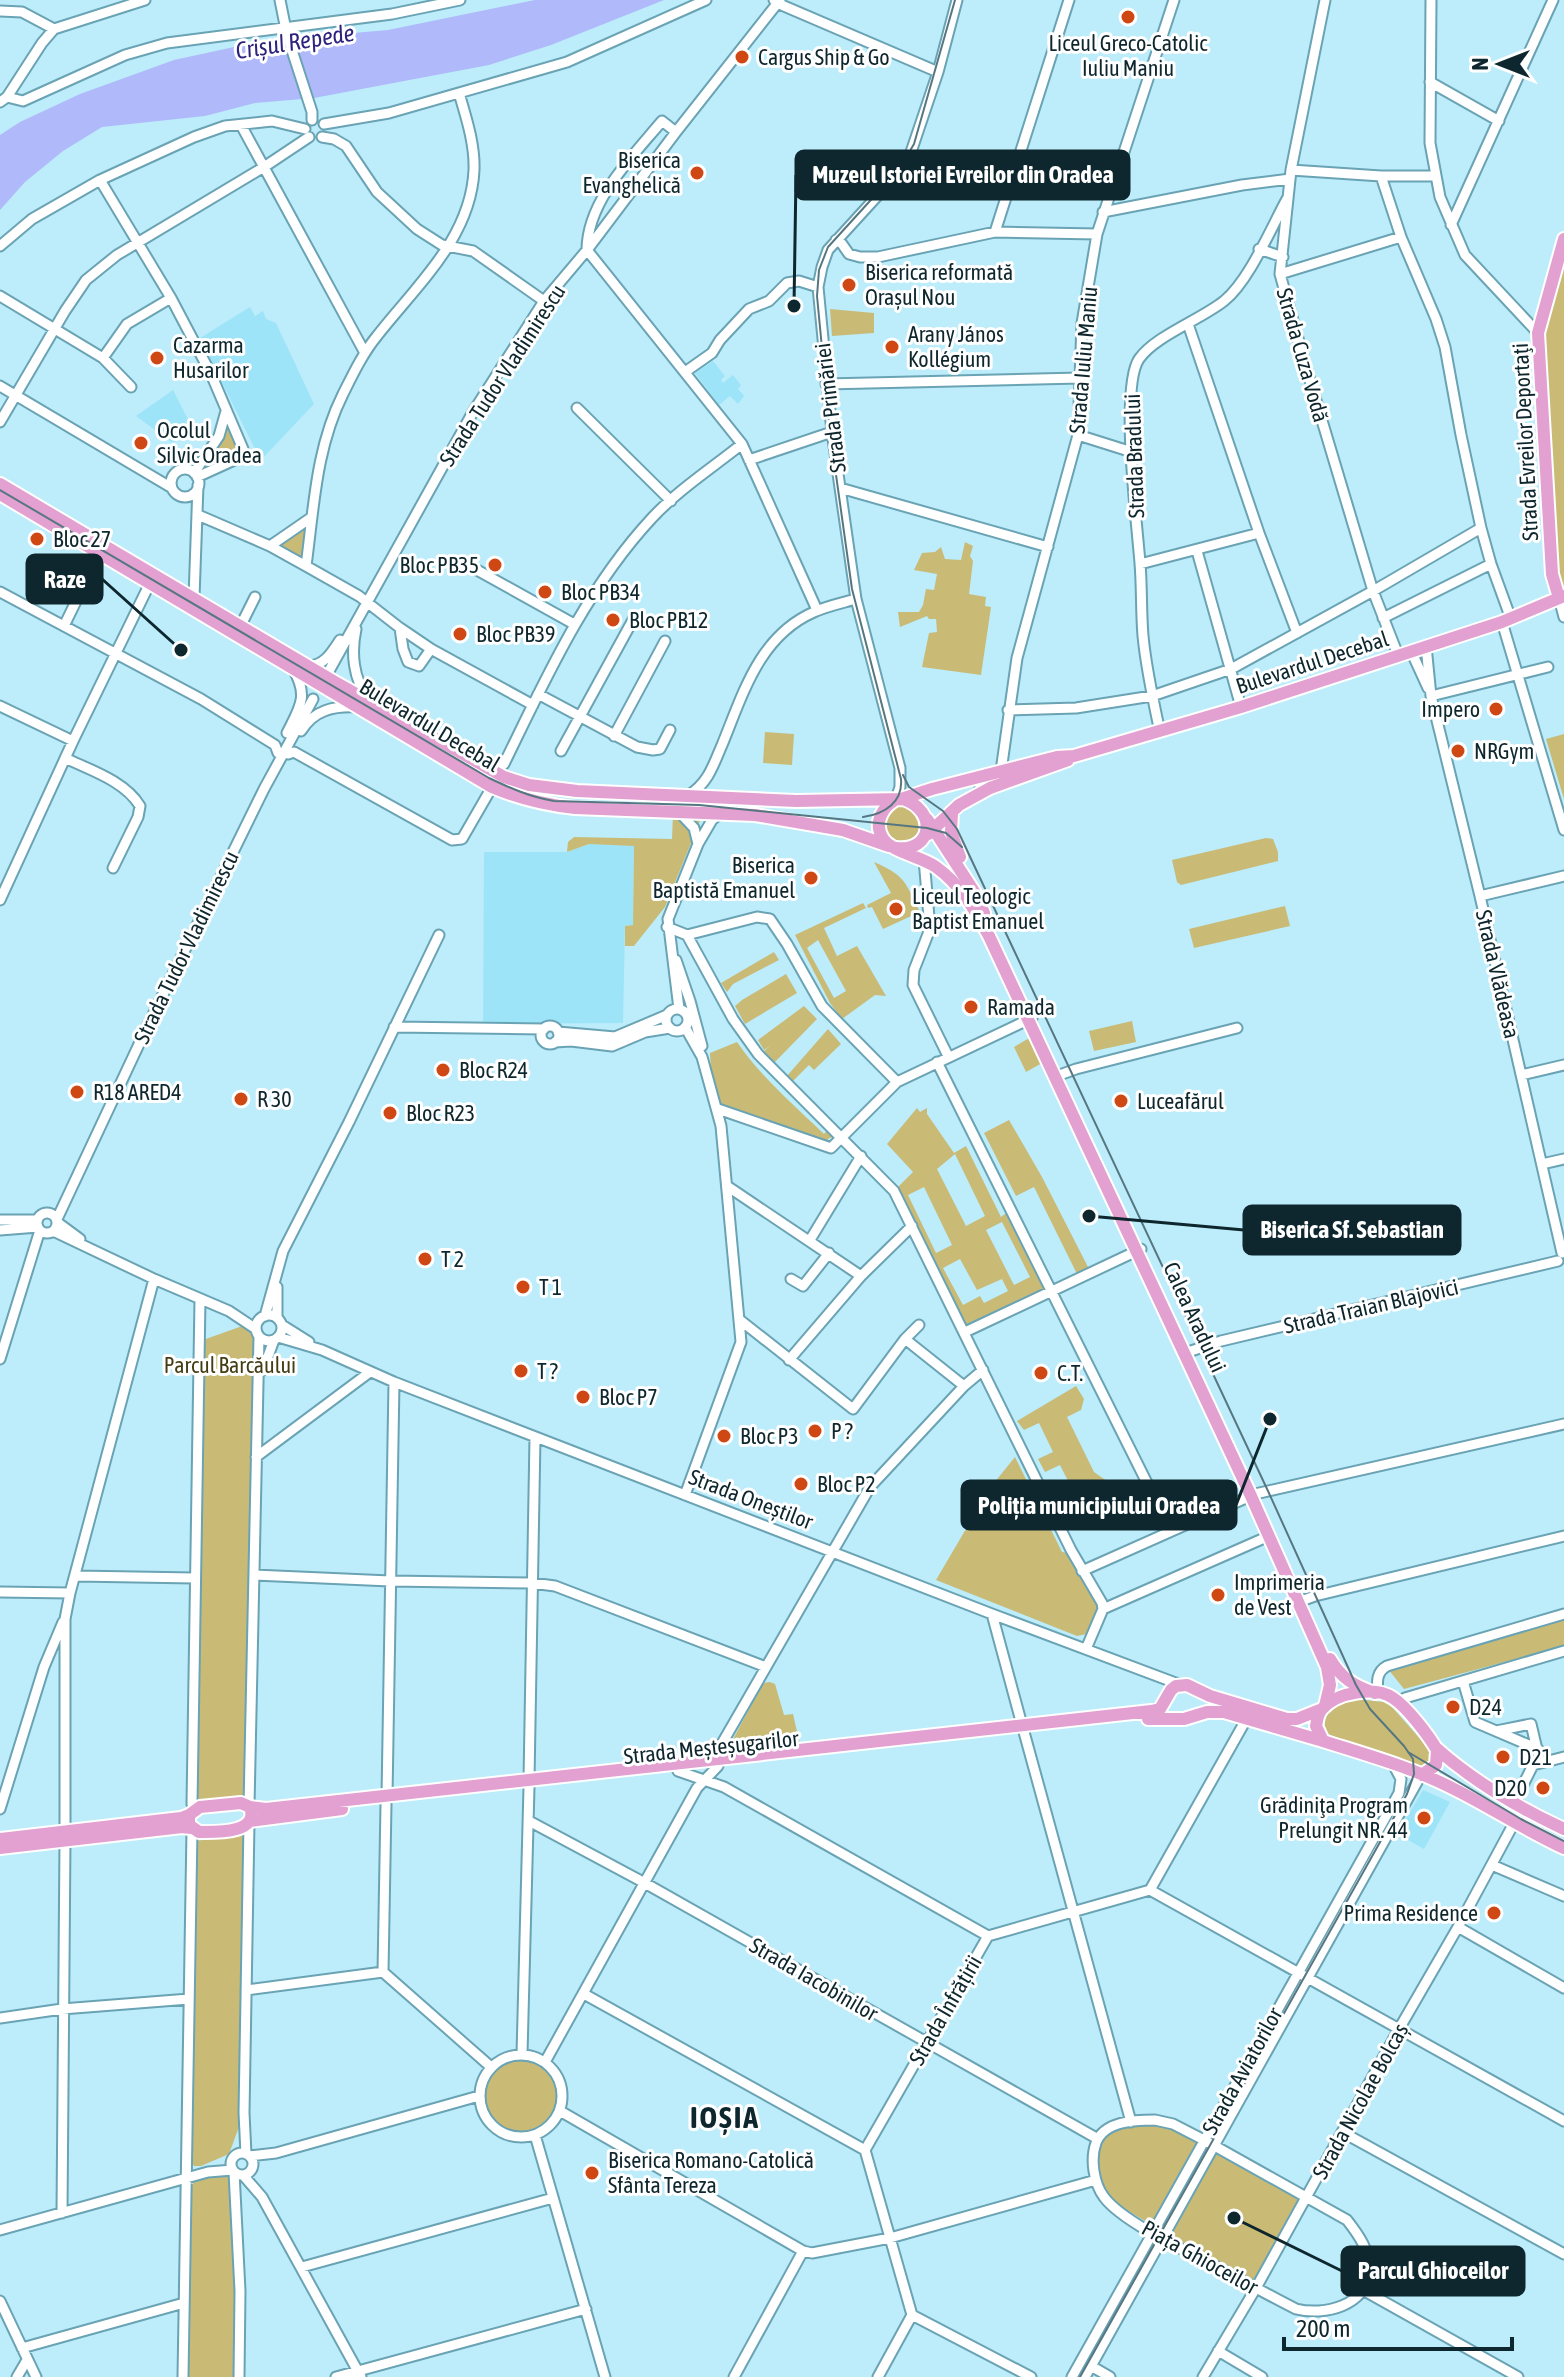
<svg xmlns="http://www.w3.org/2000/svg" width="1564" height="2377" viewBox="0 0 1564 2377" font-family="'Asap Condensed',sans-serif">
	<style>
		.built { fill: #9ee4f9 }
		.green { fill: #c9bb76; fill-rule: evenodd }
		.water { fill: #b0b9fa }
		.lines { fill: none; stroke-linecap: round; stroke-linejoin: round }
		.minor-casing { stroke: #69a3b4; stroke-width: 13 }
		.major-casing { stroke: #fff; stroke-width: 16 }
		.minor { stroke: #fff; stroke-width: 9 }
		.major { stroke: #e2a1d0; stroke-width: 12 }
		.tram { stroke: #567781; stroke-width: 2 }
		.poi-dot { fill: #cf4813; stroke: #fff; stroke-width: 3 }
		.labels { text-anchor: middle; stroke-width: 6; stroke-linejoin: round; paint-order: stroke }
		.poi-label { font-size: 22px; fill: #0e262d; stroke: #fff; text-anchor: start }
		.street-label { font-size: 22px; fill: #0e262d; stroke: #fff }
		.park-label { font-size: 22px; fill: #443c14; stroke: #fff }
		.water-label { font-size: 24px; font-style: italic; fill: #2b237e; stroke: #fff }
		.district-label { font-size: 30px; font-weight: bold; letter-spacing: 2px; fill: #0e262d; stroke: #fff }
		.leader { fill: none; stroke: #0e262d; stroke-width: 3 }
		.callout-dot { fill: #0e262d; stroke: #fff; stroke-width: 3 }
		.callout { fill: #0e262d; stroke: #0e262d; stroke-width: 3 }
		.callout-label { font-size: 24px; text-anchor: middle; font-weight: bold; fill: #fff }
	</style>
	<rect width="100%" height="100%" fill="#bdecfb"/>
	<path class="built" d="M250,307L255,316L263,311L266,319L276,323L314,404L261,460L251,453L255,449L200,338Z
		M713,361L725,376L721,380L723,383L733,375L741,385L738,389L744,396L738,404L730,396L719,405L695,373Z
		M173,390L194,431L176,441L171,442L136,416Z
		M589,844L634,845L633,925L625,926L623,1023L483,1024L484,852H567Z
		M1423,1790L1450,1802L1424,1849L1397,1834Z"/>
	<path class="green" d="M1564,239V616L1552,574L1538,333Z
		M830,309L874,313V333L832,336Z
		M226,411L244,454L197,477Z
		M312,517L306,566L270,546Z
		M965,542L973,546L970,556L973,561L969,594L986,597L985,606L991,607L981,675L922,667L929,633L937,632L936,619H929L927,616L900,627L898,612H919L923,605L926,589L934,590L937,574L914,570L922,553L935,552L941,547L945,559L961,560Z
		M765,732L794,734L792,765L763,763Z
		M1564,734V799L1546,739Z
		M884 824a19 19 0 1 1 38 0a19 19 0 1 1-38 0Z
		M673,815L702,816L665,907L634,946H625V926L633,925L634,846L589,844L567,852L568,842L574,837L672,839Z
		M1266,838L1273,839L1278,852V861L1181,885L1177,882L1172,860Z
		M874,862C906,876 905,882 920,912L883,929L872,907L868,908L867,905L891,893Z
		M863,903L866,908L824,928L837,956L857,946L886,996L875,995L842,1019L830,1003L795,935ZM818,940L846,991L834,998L807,948Z
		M1285,906L1290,926L1194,948L1189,929Z
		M774,952L779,960L733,984L727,992L721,983Z
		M786,974L797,993L745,1024L735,1006L742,1000Z
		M804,1006L817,1019L774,1063L764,1051L771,1045L764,1050L758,1040Z
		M1132,1021L1136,1042L1094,1051L1089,1031Z
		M828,1029L841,1044L814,1070L809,1065L791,1083L786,1077Z
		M1031,1037L1042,1063L1026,1072L1014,1047Z
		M737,1042C761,1077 794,1105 824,1134L828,1129L832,1137L828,1139L830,1148L726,1112C712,1096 711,1073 710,1053Z
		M917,1108L920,1112L927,1108V1114L954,1153L966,1146L1001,1217L1011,1209L1052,1290L965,1332L894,1191L913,1172L887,1144ZM955,1154L985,1216L966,1226L937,1169ZM924,1187L952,1245L936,1253L908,1195ZM1002,1222L1030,1277L1014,1285L986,1230ZM960,1259L977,1290L1002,1279L1008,1291L984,1303L980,1296L963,1305L943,1268Z
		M1009,1120L1042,1177L1089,1269L1077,1274L1034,1187L1016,1196L984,1133Z
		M245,1325L251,1329L258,1343L247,1797L196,1802L203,1340Z
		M1076,1386L1084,1399L1081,1410L1067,1417L1094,1472L1111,1484L1121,1509L1075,1528L1065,1511L1079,1503L1060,1465L1045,1472L1038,1459L1053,1452L1039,1423L1024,1430L1017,1421Z
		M1015,1457L1062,1552L1070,1553L1099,1607L1087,1634L1077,1636L936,1580L990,1488Z
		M1564,1619V1646L1404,1689L1388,1669Z
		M770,1682L775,1684L784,1715L793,1714L801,1749L730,1753L731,1743L763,1683Z
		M1356,1699L1384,1702L1392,1707L1431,1751V1760L1426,1768L1418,1769L1328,1734C1316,1714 1340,1703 1356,1699Z
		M245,1834L239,2127L229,2154L201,2166H194L189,2160L195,1841Z
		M480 2096a41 41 0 1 1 82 0a41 41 0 1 1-82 0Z
		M1146,2123L1171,2127L1200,2142L1154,2226C1115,2203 1088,2193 1100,2140L1117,2127Z
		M1215,2145L1306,2197L1256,2288L1161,2238Z
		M225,2173L230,2177L236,2320L235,2377H186L189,2189L197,2178Z"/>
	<path class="water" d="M535,0H664L551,45L489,65L314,98L255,103L205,116L102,127L63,151L25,182L0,210V135L20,122L80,94L174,60L262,41L388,30Z"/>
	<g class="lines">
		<g class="minor-casing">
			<path id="minor" d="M280,0L287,35L312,112V120
				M774,0L777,3L938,72
				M1325,0L1291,170L1280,274L1306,367L1373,591L1398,655
				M1431,0L1430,143L1440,197L1465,255L1538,333
				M0,11L22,12L54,29
				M1430,82L1499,121
				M7,97L23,101L125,55L167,43L392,14L460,0
				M0,102L7,97L42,43L54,29L145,0
				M324,124L389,113L567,62L706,0
				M241,125L365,353
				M676,132L662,121C632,157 587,201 587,250L742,444L817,610
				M322,137L334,139L346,146L377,192L417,229L442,245L473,251L544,301
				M1291,170L1381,176H1435
				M1381,176L1401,237L1436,319L1445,347L1461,435L1481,528L1491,564L1511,619
				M100,180L171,298L127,324L103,358
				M1103,212L1242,185L1290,179
				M1451,225L1553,0
				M995,232L1069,0
				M836,240L842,244L849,254L860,257H878L995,232L1097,234
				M0,246L32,219L100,180L194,137L225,126L272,121L305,129
				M1259,249L1283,257
				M1280,274L1401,237
				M0,296L103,358L131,387
				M171,298L211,374L243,449L244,454L241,457L197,477
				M1188,324L1259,533L1297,633
				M685,372L712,353L720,340L749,309L769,301L787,283L799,281L818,287
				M826,384L1080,378
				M0,386L172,488
				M577,408L671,501
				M0,422L65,311L86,280L117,255L264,167L309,137
				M1078,435L1132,452
				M749,460L832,432
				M171 483a14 14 0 1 1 28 0a14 14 0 1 1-28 0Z
				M194,473L219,436L226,411
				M840,488L1048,547
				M198,515L270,546L306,566L359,596L400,628L431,649L533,705
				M270,546L312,517
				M1197,551L1241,707
				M1140,564L1259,533
				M468,565L574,624
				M306,566C314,506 316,448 343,394C353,374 363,353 377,336C416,286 471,238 474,170C475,144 466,117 459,93
				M0,592L201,699L275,745L278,753
				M194,598L198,485
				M1559,598L1564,617
				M1383,618L1491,564
				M1502,622L1564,830
				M241,625L255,597
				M64,626L82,589
				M400,628L403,649L408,662L419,666L431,649
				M356,629C351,652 353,679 368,698
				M1426,646L1431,696L1480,896L1562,1253
				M1411,651L1428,688
				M309,666C325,665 332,652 340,640
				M329,671L473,412L544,301L587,250L676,132L780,0
				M538,694L637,747L653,750L660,749L670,730
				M1431,696L1548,667
				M0,706L73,741
				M1008,710L1076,708L1152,696L1231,669L1373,591L1481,528
				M301,731C314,710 333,706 357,707
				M1160,732C1153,700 1146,668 1143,636C1141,612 1142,588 1140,563C1137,524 1120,387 1139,359C1155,336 1200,320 1224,301C1249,281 1271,228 1287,199
				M287,733C300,707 309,696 293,669
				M614,736L665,641
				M561,751L634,618
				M288,754L294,752L452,840L462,839L492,787
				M65,758C90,770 125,781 140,806L138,817L113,868
				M494,772L504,764C546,678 586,589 652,518C678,490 712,468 742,444
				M980,787L997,777L1001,771L1017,658L1078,435L1082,323L1097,234L1174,0
				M689,795C708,783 713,766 722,745C743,694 759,636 814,612C827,606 842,603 856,599
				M896,799L900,787V768L856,599L832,432L818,287L822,267L828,250L901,170L909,158L938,72L957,0
				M678,811L694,828L698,844
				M924,859L930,929L914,970L913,985L948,1056
				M1480,896L1564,876
				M0,900L73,741L150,583
				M667,927L687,935L733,1019L758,1054L894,1191L1071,1550L1102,1603L1103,1609L1086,1649
				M687,935L757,917L770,919L787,944L822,1006L897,1082
				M676,960L690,1001L702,1046
				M679,1009L668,919L698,844L712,820L722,812
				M666 1020a11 11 0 1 1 22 0a11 11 0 1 1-22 0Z
				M541 1035a9 9 0 1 1 18 0a9 9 0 1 1-18 0Z
				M394,1027L544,1029
				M685,1027L702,1057L721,1126L741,1342L685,1495
				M558,1032L615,1037L667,1015
				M555,1042L571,1041L612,1046L645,1032L670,1028
				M937,1062L1171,1531
				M1521,1075L1564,1065
				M1054,1077L1076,1069L1237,1028
				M718,1109L831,1148L897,1082L1032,1018
				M1542,1164L1564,1159
				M727,1186L861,1276
				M37 1223a10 10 0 1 1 20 0a10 10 0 1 1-20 0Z
				M57,1219L148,1025L264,789L313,699
				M0,1220H37
				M57,1222L80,1239
				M0,1230L38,1227
				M53,1231L154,1279L229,1311L256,1329
				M810,1240L861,1156
				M791,1279L803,1286L829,1253
				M277,1287V1318
				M256 1328a13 13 0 1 1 26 0a13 13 0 1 1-26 0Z
				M265,1316L283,1251L349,1122L439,935
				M740,1320L853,1409L905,1339L919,1325
				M282,1325L309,1342
				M965,1332L1141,1249
				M278,1337L322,1350L394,1382L992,1614L1181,1685
				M905,1339L964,1386L983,1370
				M1185,1353L1221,1341L1558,1261
				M0,1359L40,1230
				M789,1360L861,1276L912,1226
				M263,1370L274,1340
				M256,1457L370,1372
				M1082,1571L1255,1494L1564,1424
				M254,1575L390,1581L532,1583L555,1586L766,1667
				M76,1576L194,1578
				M0,1592L70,1593
				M1298,1602L1315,1596L1564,1536
				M1103,1609L1269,1536
				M992,1614L1022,1725
				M1463,1681L1475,1722L1496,1731L1531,1724L1540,1762
				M1378,1693C1377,1682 1376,1672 1387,1666L1564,1614
				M1401,1705L1405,1698L1564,1651
				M1496,1731L1538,1749
				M1024,1732L1131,2122
				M713,1759L870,1487L964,1386
				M678,1771L724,1787L988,1936
				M529,1780L535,1437
				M387,1796L394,1382
				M1516,1804L1519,1793L1533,1765L1564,1757
				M249,1806L259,1336
				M0,1809L44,1667L63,1622
				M195,1809L192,1804L200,1299
				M529,1821L643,1882L1098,2139
				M65,1831V1619L70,1593L154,1279
				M1492,1865L1564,1896
				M1150,1890L1564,2121
				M1458,1927L1564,1988
				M383,1972L386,1804
				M383,1972L491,2067
				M246,1990L383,1972
				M584,1994L865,2150
				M0,2018L62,2009L189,1999
				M522,2054L529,1787
				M480 2096a41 41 0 1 1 82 0a41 41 0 1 1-82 0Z
				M545,2062L697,1788L718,1766
				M560,2111L803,2251L734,2377
				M1155,2120L1173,2124L1204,2140L1347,2220C1358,2234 1371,2252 1369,2271C1367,2306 1324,2316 1296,2309C1272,2297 1249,2284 1225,2271C1194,2255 1123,2223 1104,2197C1094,2184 1090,2159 1096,2143C1104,2121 1135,2120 1155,2120Z
				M1342,2132L1564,2254
				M535,2135L605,2377
				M231 2164a11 11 0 1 1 22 0a11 11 0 1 1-22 0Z
				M246,2154L244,2113L249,1823
				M249,2156L276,2153L479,2096
				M234,2172L240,2291L239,2377
				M243,2175L262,2197L361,2377
				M62,2213L65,1840
				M0,2230L208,2172L233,2170
				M803,2251L812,2253L890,2238L1096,2180
				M302,2267L553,2198
				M1363,2290L1518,2377
				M0,2301L36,2377
				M912,2315L1031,2377
				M22,2348L184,2303
				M1218,2351L1262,2377
				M1091,2366L1110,2377
				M17,2377L27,2360
				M183,2377L192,1829
				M336,2377L586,2309
				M878,2377L912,2315L865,2150L988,1936L1150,1890L1247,1718
				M1072,2377L1399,1793L1401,1779L1393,1764
				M1085,2377L1421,1775
				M1203,2377L1256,2288L1399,2029L1458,1927L1514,1823"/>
		</g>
		<g class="major-casing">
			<path id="major" d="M0,484L333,681L504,777L529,785L577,791L796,801L903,799C937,810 934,852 896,848
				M0,494L492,787C520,799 546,805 575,808L755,815L843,830L889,846
				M1559,598L1552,574L1538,333L1564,239
				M901,799L932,789L1057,757L1074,756L1241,707L1502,622L1564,596
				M895,800C882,808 874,822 882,837C890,852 921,856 936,867C961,885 975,910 989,936L1251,1496L1327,1667L1330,1685L1325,1706
				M952,813L951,832L960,857
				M927,819L975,893L984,913
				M928,834L959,805L990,788L1068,760
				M1330,1659C1341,1678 1354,1686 1375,1693
				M1148,1719H1184L1207,1712H1224L1323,1741
				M1436,1748C1473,1781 1519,1808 1564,1829
				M1422,1775L1436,1765L1437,1750C1429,1736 1407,1707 1393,1698C1375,1686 1337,1692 1322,1709C1318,1713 1317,1720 1316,1726L1323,1741C1367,1755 1414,1768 1456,1790C1492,1808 1527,1831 1564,1848
				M241,1803L250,1807C260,1834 215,1832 199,1832L189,1825V1815L200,1807Z
				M250,1807L266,1809L1151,1711L1160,1709L1171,1690L1176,1686L1187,1685L1210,1696L1287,1719H1297L1322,1709
				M250,1821L342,1809
				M0,1839L181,1818L189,1815
				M0,1848L182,1827L191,1828"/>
		</g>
		<use href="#minor" class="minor"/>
		<use href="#major" class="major"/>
		<path class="tram" d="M0,490L489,778C510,788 530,797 554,801L699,805L927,828L946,833L962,847
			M903,775L909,787L943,811L957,829L1268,1491L1356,1685L1370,1709L1404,1746L1413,1759L1414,1774L1407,1794L1080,2377
			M863,817C885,814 903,802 901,779L852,589L830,432L817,296L819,270L828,247L899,169L914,144L955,0
			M1408,1752L1521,1819L1564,1841"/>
	</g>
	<g class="poi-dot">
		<circle cx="1128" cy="17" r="8"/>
		<circle cx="742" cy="57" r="8"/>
		<circle cx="697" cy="173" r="8"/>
		<circle cx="849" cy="285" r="8"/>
		<circle cx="892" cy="347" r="8"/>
		<circle cx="157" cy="358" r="8"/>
		<circle cx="141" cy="443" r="8"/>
		<circle cx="37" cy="539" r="8"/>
		<circle cx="495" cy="565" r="8"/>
		<circle cx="545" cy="592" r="8"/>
		<circle cx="613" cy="620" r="8"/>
		<circle cx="460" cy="634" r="8"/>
		<circle cx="1496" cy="709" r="8"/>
		<circle cx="1458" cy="751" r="8"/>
		<circle cx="811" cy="878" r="8"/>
		<circle cx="896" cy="909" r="8"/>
		<circle cx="971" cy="1007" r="8"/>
		<circle cx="443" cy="1070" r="8"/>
		<circle cx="77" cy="1092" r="8"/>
		<circle cx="241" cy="1099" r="8"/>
		<circle cx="1121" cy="1101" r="8"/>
		<circle cx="390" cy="1113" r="8"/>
		<circle cx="425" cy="1259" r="8"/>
		<circle cx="523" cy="1287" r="8"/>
		<circle cx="521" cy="1371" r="8"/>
		<circle cx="1041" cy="1373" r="8"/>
		<circle cx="583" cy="1397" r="8"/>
		<circle cx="815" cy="1431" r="8"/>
		<circle cx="724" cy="1436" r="8"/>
		<circle cx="801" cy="1484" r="8"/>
		<circle cx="1218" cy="1595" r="8"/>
		<circle cx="1453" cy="1707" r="8"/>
		<circle cx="1503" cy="1757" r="8"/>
		<circle cx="1543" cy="1788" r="8"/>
		<circle cx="1424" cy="1818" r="8"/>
		<circle cx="1494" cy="1913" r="8"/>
		<circle cx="592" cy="2173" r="8"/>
	</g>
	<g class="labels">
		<g class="poi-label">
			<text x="1128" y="51" text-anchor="middle">Liceul Greco-Catolic<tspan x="1128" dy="25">Iuliu Maniu</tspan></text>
			<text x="758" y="65">Cargus Ship &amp; Go</text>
			<text x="681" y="168" text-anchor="end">Biserica<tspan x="681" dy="25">Evanghelică</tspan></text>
			<text x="865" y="280">Biserica reformată<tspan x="865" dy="25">Orașul Nou</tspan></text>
			<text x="908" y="342">Arany János<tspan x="908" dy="25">Kollégium</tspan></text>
			<text x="173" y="353">Cazarma<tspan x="173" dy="25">Husarilor</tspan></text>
			<text x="157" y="438">Ocolul<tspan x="157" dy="25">Silvic Oradea</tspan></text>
			<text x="53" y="547">Bloc 27</text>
			<text x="479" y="573" text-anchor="end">Bloc PB35</text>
			<text x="561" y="600">Bloc PB34</text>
			<text x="629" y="628">Bloc PB12</text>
			<text x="476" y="642">Bloc PB39</text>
			<text x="1480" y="717" text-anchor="end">Impero</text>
			<text x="1474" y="759">NRGym</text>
			<text x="795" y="873" text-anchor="end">Biserica<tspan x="795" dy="25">Baptistă Emanuel</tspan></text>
			<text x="912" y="904">Liceul Teologic<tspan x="912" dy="25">Baptist Emanuel</tspan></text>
			<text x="987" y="1015">Ramada</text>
			<text x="459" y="1078">Bloc R24</text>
			<text x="93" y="1100">R18 ARED4</text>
			<text x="257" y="1107">R 30</text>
			<text x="1137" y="1109">Luceafărul</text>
			<text x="406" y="1121">Bloc R23</text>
			<text x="441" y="1267">T 2</text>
			<text x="539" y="1295">T 1</text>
			<text x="537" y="1379">T ?</text>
			<text x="1057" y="1381">C.T.</text>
			<text x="599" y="1405">Bloc P7</text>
			<text x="831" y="1439">P ?</text>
			<text x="740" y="1444">Bloc P3</text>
			<text x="817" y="1492">Bloc P2</text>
			<text x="1234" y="1590">Imprimeria<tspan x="1234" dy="25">de Vest</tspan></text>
			<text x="1469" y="1715">D24</text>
			<text x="1519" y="1765">D21</text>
			<text x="1527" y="1796" text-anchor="end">D20</text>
			<text x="1408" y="1813" text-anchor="end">Grădiniţa Program<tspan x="1408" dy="25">Prelungit NR. 44</tspan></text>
			<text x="1478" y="1921" text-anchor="end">Prima Residence</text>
			<text x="608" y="2168">Biserica Romano-Catolică<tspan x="608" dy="25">Sfânta Tereza</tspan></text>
		</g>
		<g class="street-label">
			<text transform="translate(1303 355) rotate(74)" y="8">Strada Cuza Vodă</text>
			<text transform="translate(1083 360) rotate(-85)" y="8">Strada Iuliu Maniu</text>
			<text transform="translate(502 375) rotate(-57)" y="8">Strada Tudor Vladimirescu</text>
			<text transform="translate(830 408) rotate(-97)" y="8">Strada Primăriei</text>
			<text transform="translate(1525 442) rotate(-93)" y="8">Strada Evreilor Deportaţi</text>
			<text transform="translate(1134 456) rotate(-92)" y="8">Strada Bradului</text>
			<text transform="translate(1312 662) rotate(-18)" y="8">Bulevardul Decebal</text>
			<text transform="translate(430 725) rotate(31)" y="8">Bulevardul Decebal</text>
			<text transform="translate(186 947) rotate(-64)" y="8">Strada Tudor Vladimirescu</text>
			<text transform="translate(1498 974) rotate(77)" y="8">Strada Vlădeasa</text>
			<text transform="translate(1371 1306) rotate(-13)" y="8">Strada Traian Blajovici</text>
			<text transform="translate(1195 1317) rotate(65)" y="8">Calea Aradului</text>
			<text transform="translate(751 1499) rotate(21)" y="8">Strada Oneștilor</text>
			<text transform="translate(711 1747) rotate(-6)" y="8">Strada Meșteșugarilor</text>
			<text transform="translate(814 1979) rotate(30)" y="8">Strada Iacobinilor</text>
			<text transform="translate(945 2010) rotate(-60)" y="8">Strada Înfrățirii</text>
			<text transform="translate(1242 2071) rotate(-61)" y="8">Strada Aviatorilor</text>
			<text transform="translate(1360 2101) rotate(-61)" y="8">Strada Nicolae Bolcaș</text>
			<text transform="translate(1200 2257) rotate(29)" y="8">Piața Ghioceilor</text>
		</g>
		<g class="park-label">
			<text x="230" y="1373">Parcul Barcăului</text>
		</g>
		<g class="water-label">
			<text transform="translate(295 42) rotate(-9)" y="8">Crișul Repede</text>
		</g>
		<g class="district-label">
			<text x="725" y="2128">IOȘIA</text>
		</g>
	</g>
	<path class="leader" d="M794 306L796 175M181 650L102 579M1089 1216L1244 1230M1270 1419L1236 1505M1234 2218L1342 2271"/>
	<g class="callout-dot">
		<circle cx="794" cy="306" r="8"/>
		<circle cx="181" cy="650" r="8"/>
		<circle cx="1089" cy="1216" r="8"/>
		<circle cx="1270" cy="1419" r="8"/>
		<circle cx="1234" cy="2218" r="8"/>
	</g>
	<g class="callout">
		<rect x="796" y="151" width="333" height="48" rx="8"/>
		<rect x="27" y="555" width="75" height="48" rx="8"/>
		<rect x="1244" y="1206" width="216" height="48" rx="8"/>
		<rect x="962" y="1481" width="274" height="48" rx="8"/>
		<rect x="1342" y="2247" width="182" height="48" rx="8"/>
	</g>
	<g class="callout-label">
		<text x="963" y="183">Muzeul Istoriei Evreilor din Oradea</text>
		<text x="65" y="588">Raze</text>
		<text x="1352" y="1238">Biserica Sf. Sebastian</text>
		<text x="1099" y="1514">Poliția municipiului Oradea</text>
		<text x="1433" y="2279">Parcul Ghioceilor</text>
	</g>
	<g transform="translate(1500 64) rotate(270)" stroke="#ffffff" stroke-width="6" paint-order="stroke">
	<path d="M0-6L14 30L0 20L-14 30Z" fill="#0e262d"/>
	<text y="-12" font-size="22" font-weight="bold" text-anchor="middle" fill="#0e262d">N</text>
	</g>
	<path d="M1284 2337v12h228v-12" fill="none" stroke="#0e262d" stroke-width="4"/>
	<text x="1296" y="2337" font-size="24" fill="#0e262d" stroke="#ffffff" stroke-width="6" paint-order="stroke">200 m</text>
</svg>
